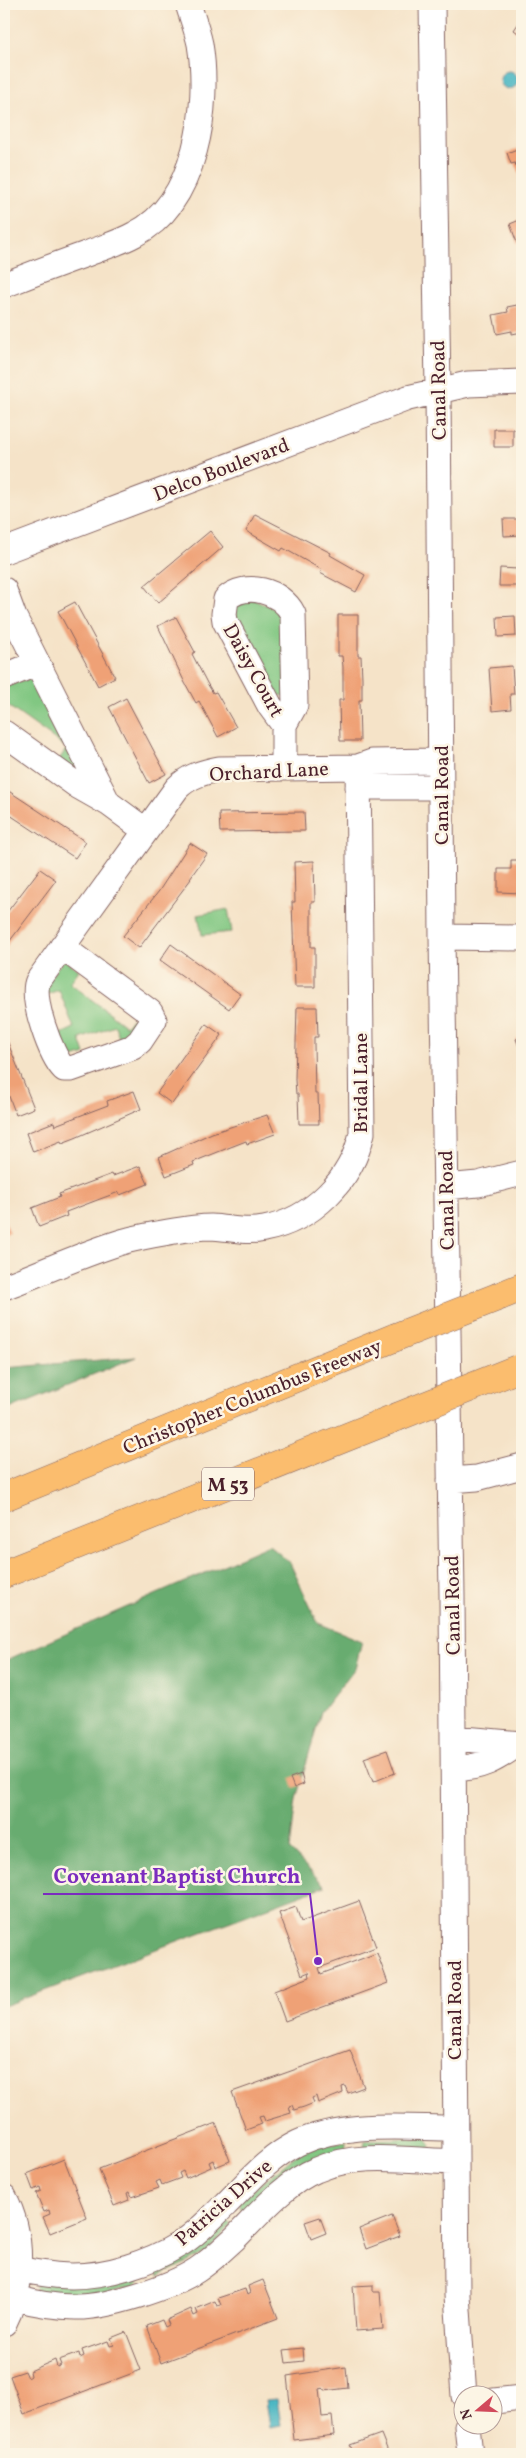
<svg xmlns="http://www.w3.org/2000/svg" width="526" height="2458" viewBox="0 0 526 2458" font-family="Vollkorn,serif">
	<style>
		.green { fill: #81c782; stroke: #667356 }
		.forest { fill: #68ac70; stroke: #59664e }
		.water { fill: #48b6c2; stroke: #496a76 }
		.building { fill: #efa176 }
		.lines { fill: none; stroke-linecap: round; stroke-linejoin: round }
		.minor-casing { stroke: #866462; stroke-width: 27 }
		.highway-casing { stroke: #866462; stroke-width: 29 }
		.minor { stroke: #fff; stroke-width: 25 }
		.highway { stroke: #fbbd6e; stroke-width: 28 }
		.highway-bridge-casing { stroke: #866462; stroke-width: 29; stroke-linecap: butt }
		.highway-bridge { stroke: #fbbd6e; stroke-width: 28 }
		.labels { text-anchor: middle; stroke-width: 5; stroke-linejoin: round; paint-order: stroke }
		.shield { fill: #fcf5e5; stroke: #7f5f63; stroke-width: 1 }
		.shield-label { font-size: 19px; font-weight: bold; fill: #4a1f2b }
		.street-label { font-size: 20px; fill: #4a1f2b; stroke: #fcf5e5 }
		.leader { fill: none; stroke: #7b2cbf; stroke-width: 2 }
		.callout-dot { fill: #7b2cbf; stroke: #fcf5e5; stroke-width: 2 }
		.callout-label { font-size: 21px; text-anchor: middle; font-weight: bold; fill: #7b2cbf; stroke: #fcf5e5; stroke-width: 5; stroke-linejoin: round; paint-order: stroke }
	</style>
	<rect width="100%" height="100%" fill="#fcf5e5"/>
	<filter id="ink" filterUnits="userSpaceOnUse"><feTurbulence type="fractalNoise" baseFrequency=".02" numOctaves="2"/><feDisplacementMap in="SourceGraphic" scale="10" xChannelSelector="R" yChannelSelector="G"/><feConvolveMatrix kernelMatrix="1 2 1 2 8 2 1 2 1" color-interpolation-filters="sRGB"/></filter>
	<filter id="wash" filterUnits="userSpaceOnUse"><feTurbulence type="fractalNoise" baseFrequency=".0096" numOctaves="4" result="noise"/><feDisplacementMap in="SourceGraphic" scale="20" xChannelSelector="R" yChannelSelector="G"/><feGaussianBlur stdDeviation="1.12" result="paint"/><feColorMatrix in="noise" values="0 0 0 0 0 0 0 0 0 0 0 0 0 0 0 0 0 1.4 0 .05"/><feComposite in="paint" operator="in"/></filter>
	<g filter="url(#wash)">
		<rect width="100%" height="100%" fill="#f5e3c8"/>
		<path class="green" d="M250,597L282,613L286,695L278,696L237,625L235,603Z
			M32,678L85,774L58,761L67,748L8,706L4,711V686Z
			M228,909L232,932L202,935L198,915Z
			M64,959L79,970L70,983L126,1026L136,1013L146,1020L120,1041L115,1026L80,1039L85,1054L73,1058L66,1056L60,1041L61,1034L74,1028L59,990L45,995L42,988Z
			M426,2138L431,2145L429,2150L364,2149L365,2140Z
			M346,2141V2151L246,2211L241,2209L239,2201L304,2149Z
			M225,2219L231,2225L206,2253L159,2276L154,2270Z
			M134,2273L139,2278V2283L135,2287L71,2299L35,2290L37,2282Z"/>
		<path class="forest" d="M136,1357L4,1411V1368Z
			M269,1545L290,1563L318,1623L362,1641L355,1668L321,1712L296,1799L290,1850L325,1886L4,2006V1661Z"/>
		<path class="water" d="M500 80a9 9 0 1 1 18 0a9 9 0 1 1-18 0Z
			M277,2399L281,2425L270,2427L266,2400Z"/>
		<g id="blocks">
			<path class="building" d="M522,18V36L514,30Z
				M522,147V173L519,174L515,163L511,164L507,153Z
				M522,219V242L517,243L510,224Z
				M522,304V332L512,334V331L497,334L493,315L508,312L507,307Z
				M494,429H513V447H494Z
				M255,514L331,553L330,555L365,575L356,592L320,573L322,570L292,553L283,548L281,551L246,531Z
				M503,519H521V535L504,536Z
				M210,531L223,547L158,603L144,586Z
				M500,568L518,569L517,586H499Z
				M75,602L115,677L98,686L58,611Z
				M338,615H358V656H361L362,678V700H359L360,741H340L339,700H343V667L342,656H338Z
				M515,616L516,636L498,637L497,617Z
				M176,617L195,652L192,654L207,683L213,693L216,692L236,727L218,737L199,701L196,703L185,683L158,626Z
				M512,666L514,694H510L511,709L492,711L489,668Z
				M126,698L166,774L149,783L109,707Z
				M4,788L86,842L75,858L4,811Z
				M304,812L305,831L220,832L219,813Z
				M190,843L207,854L190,878L191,879L139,948L123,936L159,891Z
				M511,860H522V893L498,892V869H511Z
				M314,861L315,902H311V947H315V987H295L292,902H295L294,862Z
				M40,869L56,880L9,942L4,953V916Z
				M171,944L240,994L229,1009L160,960Z
				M297,1007H317L318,1037H314V1044L315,1094H318L319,1124H299L298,1094H296L295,1080Z
				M206,1024L222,1035L172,1104L157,1093Z
				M4,1033L34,1108L16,1115L4,1083Z
				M522,1037V1055L516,1039Z
				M134,1091L141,1109L75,1138L62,1143L61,1141L33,1152L26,1133L54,1122L55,1126L58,1124L108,1105L107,1101Z
				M267,1115L275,1134L247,1144L246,1141L228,1148L193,1162L194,1165L166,1176L159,1157L212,1133Z
				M140,1166L148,1184L120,1195L119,1192L100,1199L66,1212L67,1216L39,1227L32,1208L60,1197L59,1194L112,1174L113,1176Z
				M4,1218L10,1233L4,1235Z
				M387,1750L395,1773L373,1782L364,1758Z
				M301,1774L304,1784L294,1788L290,1778Z
				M359,1901L376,1947L319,1968L321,1974L377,1953L388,1983L285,2021L274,1991L310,1977L309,1972L302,1975L279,1913L296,1907L301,1922Z
				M350,2050L364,2087L348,2093L345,2086L342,2087L343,2093L318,2103L316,2096L312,2098L314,2103L304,2107L294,2110L292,2105L289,2106L291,2113L265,2121L263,2116L259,2117L262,2124L246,2130L232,2092Z
				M216,2123L230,2161L215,2167L213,2160L209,2162L211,2167L186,2178L183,2171L179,2173L181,2178L162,2185L160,2180L156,2182L159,2188L132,2197L130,2192L127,2193L129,2200L114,2206L99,2169Z
				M64,2159L87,2218L50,2233L43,2217L50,2214L49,2210L44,2212L36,2193L41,2191L40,2187L33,2190L27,2174Z
				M392,2216L400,2236L366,2249L359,2229Z
				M320,2217L326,2233L311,2239L305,2222Z
				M263,2280L278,2318L161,2363L147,2326L162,2320L165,2327L169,2325L167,2320L191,2309L194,2316L198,2314L196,2309L215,2301L217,2306L221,2305L218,2298L245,2289L247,2295L250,2293L248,2286Z
				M373,2285V2292H380L383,2329L356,2331L353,2286Z
				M126,2332L141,2370L24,2414L10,2376L25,2371L28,2378L31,2376L30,2371L55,2360L57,2367L61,2365L59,2360L79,2353L80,2358L84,2356L82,2350L108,2341L110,2346L114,2345L111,2338Z
				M303,2348L304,2361L286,2363L284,2350Z
				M346,2367L348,2388L324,2391L323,2388L319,2389L322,2417L332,2416L334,2435L294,2440L287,2376Z
				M381,2434L389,2454H354L350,2445Z"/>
		</g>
	</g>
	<g filter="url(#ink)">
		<use href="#blocks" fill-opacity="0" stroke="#866462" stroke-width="1"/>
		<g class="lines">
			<g class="minor-casing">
				<path id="minor" d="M432,4L438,389L442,937L452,1596L457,2295L464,2396
					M4,285C32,274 61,263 89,253C104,247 121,242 135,234C197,203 210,105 200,44C197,30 192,17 188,4
					M4,551L408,398L468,384L522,382
					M4,590L14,617L108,803L146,831
					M4,677L37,663
					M284,725L295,705L293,614C281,590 245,581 226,599L224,614L225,621L270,706L284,725V768
					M4,733L78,786L108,803
					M358,787H440
					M442,937L522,938
					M62,947L150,1012L154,1020L140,1041L133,1047L71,1069H64C51,1056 30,998 38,981L78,925L177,788C189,776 203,772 219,769L358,767L372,762L440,761
					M446,1187L478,1184L522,1173
					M4,1287C44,1272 84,1253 125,1241C144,1236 192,1227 211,1227C229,1228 247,1233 264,1229C312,1220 352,1180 362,1133L358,767
					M450,1480L477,1478L522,1466
					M453,1738L522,1744
					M453,1769C482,1768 495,1760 518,1744
					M4,2197C24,2234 23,2286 4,2323
					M19,2270C36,2272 54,2276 72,2276C107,2276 149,2263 180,2244C197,2234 211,2218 226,2204C248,2182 269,2157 298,2143C345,2121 404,2128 455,2128
					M15,2298C34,2303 54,2307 75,2307C106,2308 171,2287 197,2270C211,2261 223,2249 235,2238C259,2214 285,2183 316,2170C358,2151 411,2161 456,2162
					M494,2401L522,2398
					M467,2426L470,2454"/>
			</g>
			<g class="highway-casing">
				<path id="highway" d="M500,1296L522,1287
					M4,1497L396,1337
					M4,1574L397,1417"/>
			</g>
			<use href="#minor" class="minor"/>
			<use href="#highway" class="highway"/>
			<g class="highway-bridge-casing">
				<path id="highway-bridge" d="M396,1337L500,1296
					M397,1417L517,1369"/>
			</g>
			<use href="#highway-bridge" class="highway-bridge"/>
		</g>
	</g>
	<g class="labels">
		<rect class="shield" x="202" y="1467.5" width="52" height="33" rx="4"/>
		<g class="shield-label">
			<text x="228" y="1491">M 53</text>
		</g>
		<g class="street-label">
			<text transform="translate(438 390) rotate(-91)" y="7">Canal Road</text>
			<text transform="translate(221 469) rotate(-21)" y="7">Delco Boulevard</text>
			<text transform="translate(254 670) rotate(61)" y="7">Daisy Court</text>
			<text transform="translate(269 771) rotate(-3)" y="7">Orchard Lane</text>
			<text transform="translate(441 795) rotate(-90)" y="7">Canal Road</text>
			<text transform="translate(360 1083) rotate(-90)" y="7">Bridal Lane</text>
			<text transform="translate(446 1200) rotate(-91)" y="7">Canal Road</text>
			<text transform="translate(252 1396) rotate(-22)" y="7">Christopher Columbus Freeway</text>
			<text transform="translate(452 1605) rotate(-91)" y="7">Canal Road</text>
			<text transform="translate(454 2010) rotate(-90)" y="7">Canal Road</text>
			<text transform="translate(223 2202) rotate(-41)" y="7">Patricia Drive</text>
		</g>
	</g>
	<path class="leader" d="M318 1961L310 1894H43"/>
	<circle class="callout-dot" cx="318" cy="1961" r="5"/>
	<g class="callout-label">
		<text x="177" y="1883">Covenant Baptist Church</text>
	</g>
	<rect width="526" height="2458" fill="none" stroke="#fcf5e5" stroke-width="20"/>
	<g transform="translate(478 2410) rotate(251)"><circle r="24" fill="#fcf5e5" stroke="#b59f9b"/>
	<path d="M0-4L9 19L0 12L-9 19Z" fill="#d1495b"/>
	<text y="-8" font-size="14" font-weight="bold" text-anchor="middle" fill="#4a1f2b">N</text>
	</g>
</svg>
